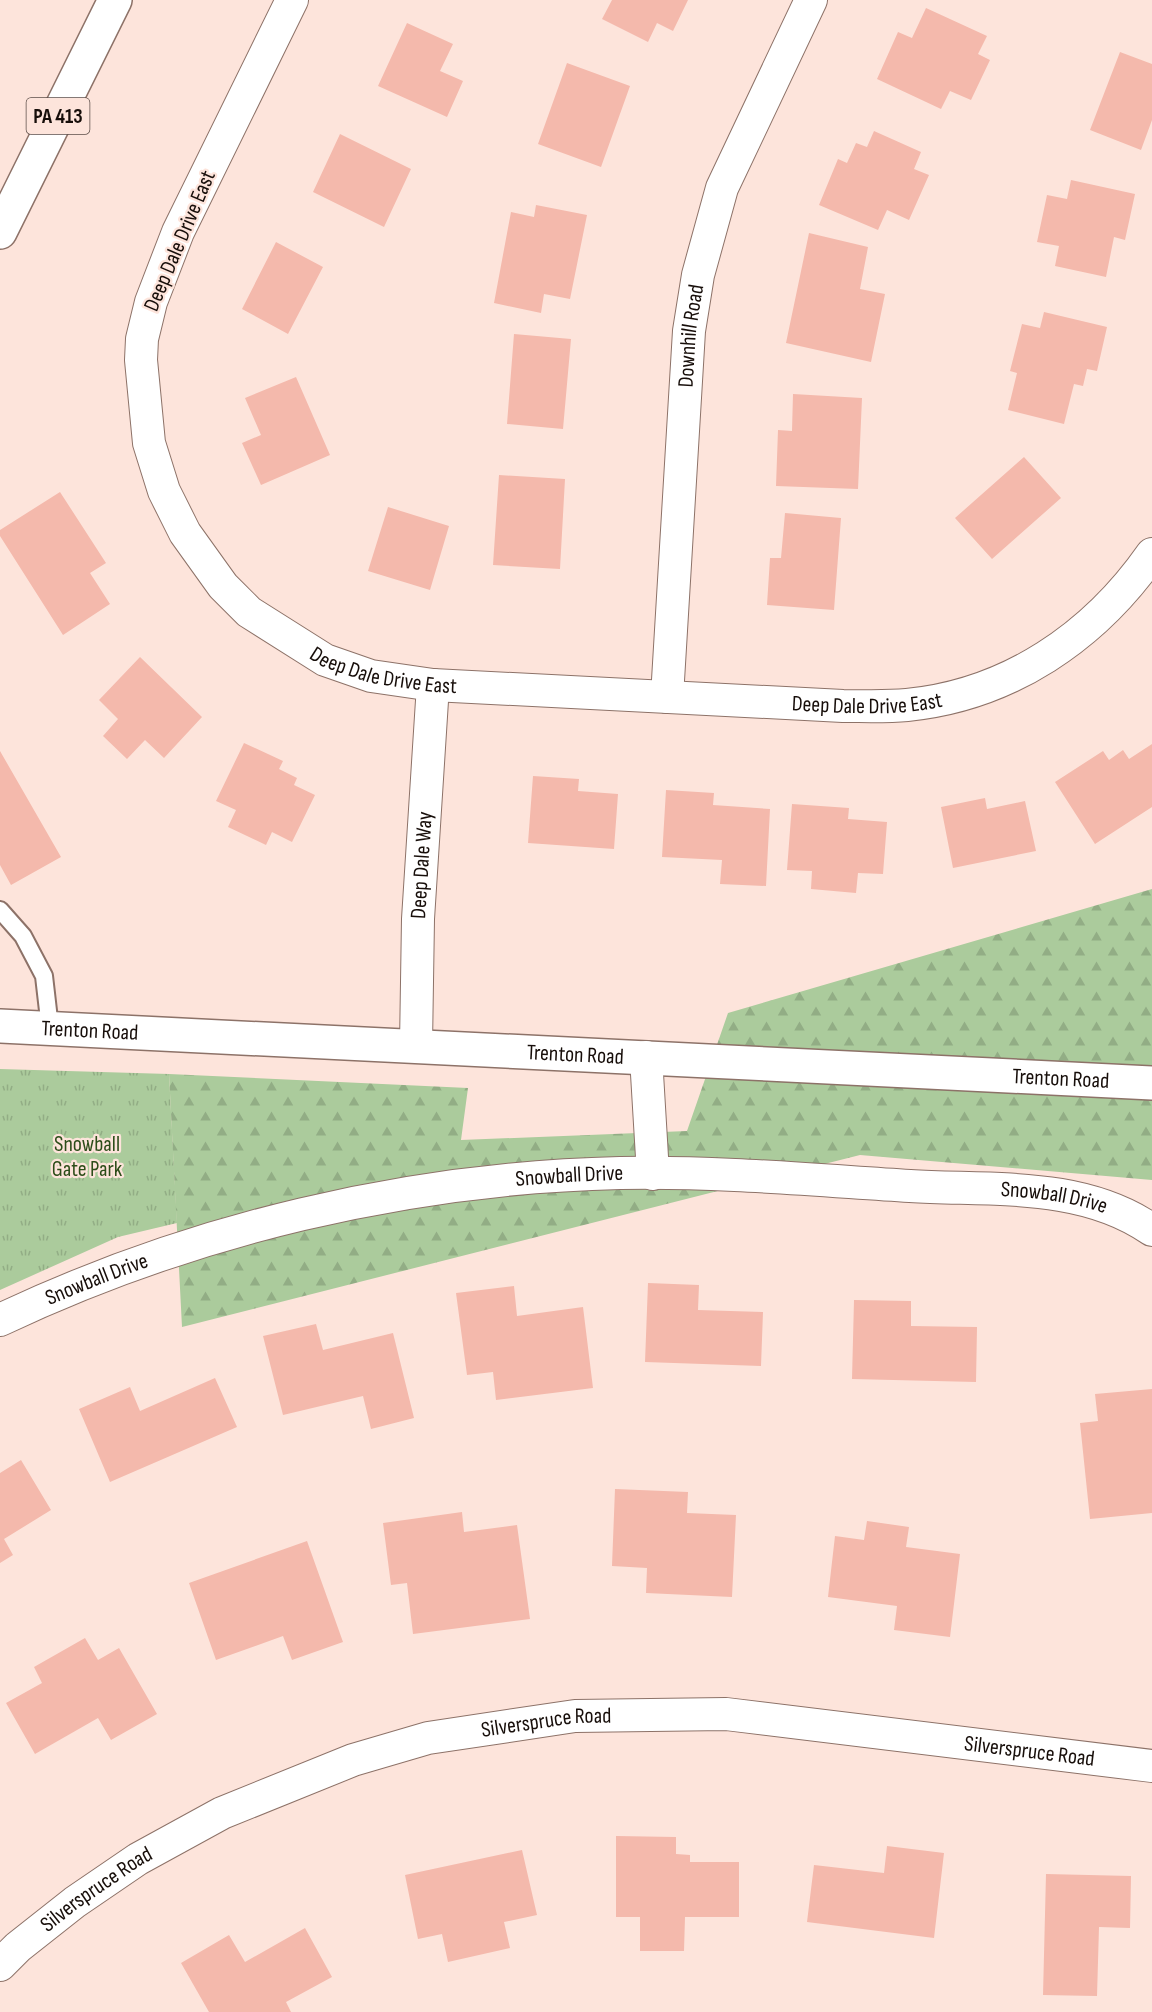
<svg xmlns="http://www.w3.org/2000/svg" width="1152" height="2012" font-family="'Sofia Sans Condensed',sans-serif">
	<defs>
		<pattern id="grass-tufts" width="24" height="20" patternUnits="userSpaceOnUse" patternTransform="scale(1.5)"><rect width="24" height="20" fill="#abcb9c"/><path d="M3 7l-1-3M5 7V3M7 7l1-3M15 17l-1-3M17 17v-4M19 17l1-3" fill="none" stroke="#92ad85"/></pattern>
		<pattern id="forest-firs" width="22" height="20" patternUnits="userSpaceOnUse" patternTransform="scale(1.5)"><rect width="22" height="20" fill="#abcb9c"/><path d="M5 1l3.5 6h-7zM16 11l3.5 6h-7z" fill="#92ad85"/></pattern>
	</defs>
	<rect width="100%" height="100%" fill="#fde4db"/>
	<path fill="url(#grass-tufts)" d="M 0,1069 L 169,1074 L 177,1223 L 118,1237 L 0,1290 Z"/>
	<path fill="url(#forest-firs)" d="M 1152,889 L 1152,1180 L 860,1155 L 182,1327 L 169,1074 L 468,1088 L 461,1140 L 687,1131 L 728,1013 Z"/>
	<path fill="#f4b9ac" d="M 612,0 L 688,0 L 673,31 L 657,23 L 648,42 L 602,19 Z
		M 926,8 L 987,36 L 978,54 L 990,60 L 971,100 L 950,91 L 941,109 L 877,79 L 898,32 L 912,38 Z
		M 407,23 L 453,44 L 440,71 L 463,81 L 447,117 L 378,86 Z
		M 1120,52 L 1152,64 L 1152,120 L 1141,150 L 1090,130 Z
		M 567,63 L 630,86 L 601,167 L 538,144 Z
		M 874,131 L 921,152 L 914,169 L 929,175 L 909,220 L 887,210 L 878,230 L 819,205 L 838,159 L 847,163 L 856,143 L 867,147 Z
		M 340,134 L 411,169 L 384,227 L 313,192 Z
		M 1071,180 L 1135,194 L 1125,240 L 1114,237 L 1106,277 L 1055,266 L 1059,246 L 1037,242 L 1047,195 L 1067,199 Z
		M 536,205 L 587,215 L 570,299 L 544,294 L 541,313 L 494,303 L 511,212 L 534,217 Z
		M 809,233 L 868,247 L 860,289 L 885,294 L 871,362 L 786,343 Z
		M 276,242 L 323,267 L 288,334 L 242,309 Z
		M 1044,312 L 1107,327 L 1097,371 L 1087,369 L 1083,386 L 1074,384 L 1064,424 L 1008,410 L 1017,373 L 1010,371 L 1022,324 L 1040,328 Z
		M 514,334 L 571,339 L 563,429 L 507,424 Z
		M 296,377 L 330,455 L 261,485 L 242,443 L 261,435 L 245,398 Z
		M 793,394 L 862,398 L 858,489 L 776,486 L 778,430 L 792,431 Z
		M 1024,457 L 1061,498 L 992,559 L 955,518 Z
		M 499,475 L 565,479 L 560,569 L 493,565 Z
		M 60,492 L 106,563 L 90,573 L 110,604 L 63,635 L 0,536 L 0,530 Z
		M 388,507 L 449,526 L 430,590 L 368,571 Z
		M 785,513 L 841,518 L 834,610 L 767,605 L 770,558 L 781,558 Z
		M 140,657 L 202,717 L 164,758 L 145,740 L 127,759 L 103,736 L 118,719 L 99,700 Z
		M 244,743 L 283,761 L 279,769 L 297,778 L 294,785 L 315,795 L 292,842 L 272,832 L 266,845 L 228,827 L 236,810 L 216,801 Z
		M 1152,744 L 1152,807 L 1095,844 L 1055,782 L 1103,751 L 1109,760 L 1123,750 L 1129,759 Z
		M 0,751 L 61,857 L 11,885 L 0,865 Z
		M 533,776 L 579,779 L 578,791 L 618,794 L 614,849 L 528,843 Z
		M 666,790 L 714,793 L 713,805 L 770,809 L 766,886 L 720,884 L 722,860 L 662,857 Z
		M 985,798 L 987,809 L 1025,801 L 1036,851 L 953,868 L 941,807 Z
		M 792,804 L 849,808 L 848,819 L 887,822 L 883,874 L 858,873 L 856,893 L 811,889 L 812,871 L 787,870 Z
		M 648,1283 L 699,1285 L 698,1310 L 763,1312 L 761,1366 L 645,1362 Z
		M 514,1286 L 517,1316 L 583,1307 L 593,1388 L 496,1400 L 493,1372 L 467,1375 L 456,1293 Z
		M 854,1300 L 911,1301 L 911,1326 L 977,1327 L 976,1382 L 852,1379 Z
		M 316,1324 L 323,1350 L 393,1333 L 414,1418 L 371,1429 L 363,1396 L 283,1415 L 263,1336 Z
		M 215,1378 L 237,1427 L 110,1482 L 79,1409 L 130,1387 L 140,1411 Z
		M 1152,1389 L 1152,1513 L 1090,1519 L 1080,1423 L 1098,1421 L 1095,1394 Z
		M 21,1460 L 51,1510 L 4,1539 L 13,1555 L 0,1563 L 0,1473 Z
		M 615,1489 L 688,1492 L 687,1513 L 736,1515 L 732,1597 L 646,1593 L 647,1568 L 612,1566 Z
		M 462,1512 L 464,1532 L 517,1525 L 530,1619 L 413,1634 L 407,1583 L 391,1585 L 383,1523 Z
		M 867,1521 L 909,1527 L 906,1547 L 960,1554 L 950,1637 L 894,1630 L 897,1606 L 828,1597 L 835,1536 L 864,1540 Z
		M 307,1541 L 343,1642 L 292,1660 L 283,1636 L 216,1660 L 189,1583 Z
		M 85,1638 L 98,1660 L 119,1648 L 157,1714 L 111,1740 L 98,1718 L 35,1754 L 6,1703 L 42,1683 L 34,1667 Z
		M 616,1836 L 676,1837 L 676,1854 L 690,1855 L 690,1862 L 739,1862 L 739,1917 L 685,1917 L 684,1951 L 640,1951 L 640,1917 L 616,1917 Z
		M 887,1846 L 944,1853 L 934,1938 L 807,1922 L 814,1865 L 884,1873 Z
		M 522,1850 L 537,1915 L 504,1922 L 510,1948 L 448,1962 L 442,1934 L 418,1939 L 405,1875 Z
		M 1046,1874 L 1131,1876 L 1130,1928 L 1099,1927 L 1097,1996 L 1043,1995 Z
		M 305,1928 L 332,1977 L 286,2002 L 291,2012 L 209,2012 L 181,1963 L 229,1935 L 245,1962 Z"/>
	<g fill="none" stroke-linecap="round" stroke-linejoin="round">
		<defs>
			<path id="service" d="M 0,910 L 23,936 L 44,976 L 50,1028"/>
			<g id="minor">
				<path id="s1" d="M 292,0 L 178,232 L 151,302 L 142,339 L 141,360 L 149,443 L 164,491 L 185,533 L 223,586 L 249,612 L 325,660 L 371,676 L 433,685 L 843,706 C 864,706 886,707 907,705 C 1009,695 1094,637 1152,554"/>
				<path id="s2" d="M 667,697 L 689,331 L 698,275 L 722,188 L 811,0"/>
				<path id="s3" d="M 416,1045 L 418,919 L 433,685"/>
				<path d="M 646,1057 L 653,1174"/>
				<path id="s4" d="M 0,1320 C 192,1229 407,1178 620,1173 C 716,1171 814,1180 910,1186 C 990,1191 1082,1181 1152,1230"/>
				<path id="s5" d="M 0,1965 L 18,1947 L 75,1902 L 138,1859 L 222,1813 L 353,1760 L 428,1738 L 575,1716 L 726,1714 L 1152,1766"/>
			</g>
			<g id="secondary">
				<path id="s6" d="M 0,1026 L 1152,1083"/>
			</g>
			<path id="primary" d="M 0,232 L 115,0"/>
		</defs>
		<use href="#service" stroke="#8d7268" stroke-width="20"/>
		<use href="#minor" stroke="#8d7268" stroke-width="34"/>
		<use href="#secondary" stroke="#8d7268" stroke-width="36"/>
		<use href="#primary" stroke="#8d7268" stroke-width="36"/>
		<use href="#service" stroke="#fff" stroke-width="16"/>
		<use href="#minor" stroke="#fff" stroke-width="32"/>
		<use href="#secondary" stroke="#fff" stroke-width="33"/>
		<use href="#primary" stroke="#fff" stroke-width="33"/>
	</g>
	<g text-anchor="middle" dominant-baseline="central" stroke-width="4.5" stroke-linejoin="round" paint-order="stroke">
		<rect fill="#fde4db" stroke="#5c4e49" stroke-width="1.5" x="26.5" y="98" width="63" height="36" rx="4.5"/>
		<g font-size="21" font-weight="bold" fill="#170e0a">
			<text x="58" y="116">PA 413</text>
		</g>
		<g font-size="22" fill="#170e0a" stroke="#fde4db">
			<text transform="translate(180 241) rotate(-67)">Deep Dale Drive East</text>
			<text stroke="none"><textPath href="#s2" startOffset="362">Downhill Road</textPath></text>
			<text stroke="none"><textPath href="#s1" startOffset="825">Deep Dale Drive East</textPath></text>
			<text stroke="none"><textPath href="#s1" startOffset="1311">Deep Dale Drive East</textPath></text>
			<text stroke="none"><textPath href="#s3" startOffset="180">Deep Dale Way</textPath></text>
			<text stroke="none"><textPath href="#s6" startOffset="90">Trenton Road</textPath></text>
			<text stroke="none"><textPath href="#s6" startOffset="576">Trenton Road</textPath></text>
			<text stroke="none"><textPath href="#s6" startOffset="1062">Trenton Road</textPath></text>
			<text stroke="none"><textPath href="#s4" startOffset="591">Snowball Drive</textPath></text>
			<text stroke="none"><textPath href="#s4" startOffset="1077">Snowball Drive</textPath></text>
			<text stroke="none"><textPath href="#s4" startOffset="105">Snowball Drive</textPath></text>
			<text stroke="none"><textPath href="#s5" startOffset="609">Silverspruce Road</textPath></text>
			<text stroke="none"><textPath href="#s5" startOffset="1095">Silverspruce Road</textPath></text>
			<text stroke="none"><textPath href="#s5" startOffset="123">Silverspruce Road</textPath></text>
		</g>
		<g font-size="22" fill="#2c4d19" stroke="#fde4db">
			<text x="87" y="1144">Snowball<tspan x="87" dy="25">Gate Park</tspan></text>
		</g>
	</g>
</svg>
